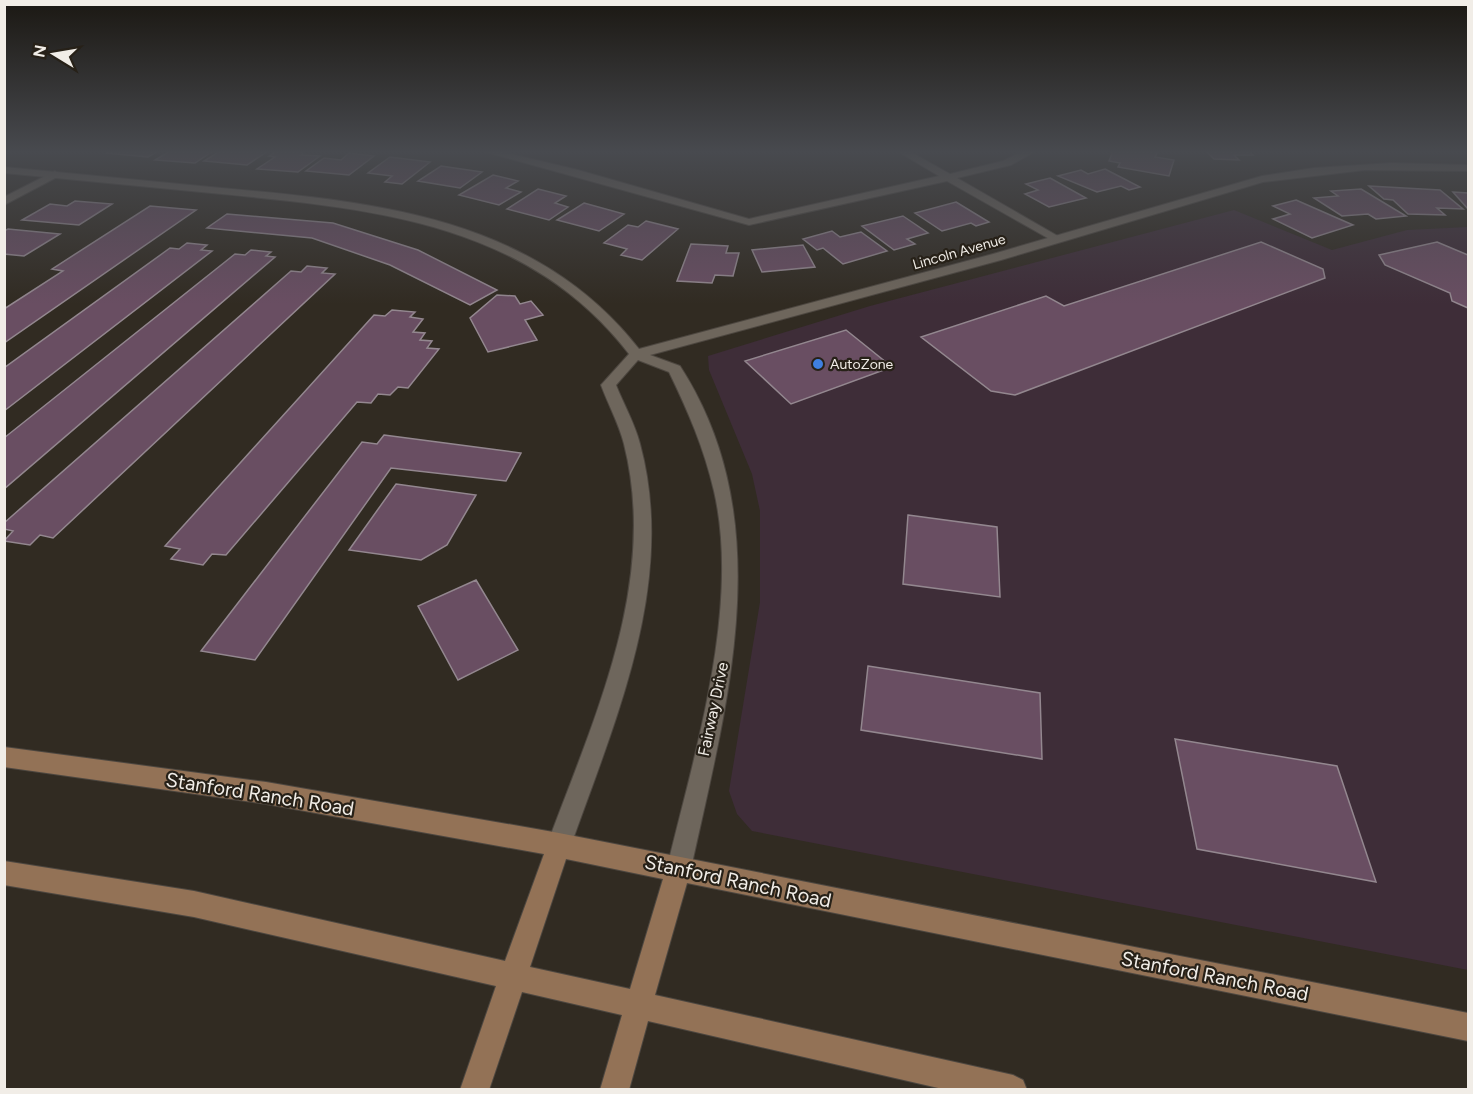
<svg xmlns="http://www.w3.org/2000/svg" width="1473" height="1094" font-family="Figtree,sans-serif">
	<rect width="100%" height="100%" fill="#312b22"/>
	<path fill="#3e2d38" d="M 1234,210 L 1332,250 L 1407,230 L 1468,227 L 1468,970 L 752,831 L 737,814 L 729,791 L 760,602 L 760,511 L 752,474 L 709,370 L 708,356 L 870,306 Z"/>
	<path fill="#694e62" stroke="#93878f" stroke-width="1.5" d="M 110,151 L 158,151 L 148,157 L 106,153 Z
		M 170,151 L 213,151 L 195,163 L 155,160 Z
		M 220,151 L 268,151 L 247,165 L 204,161 Z
		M 277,151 L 306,151 L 301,155 L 320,156 L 298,172 L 257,169 L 275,157 L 269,156 Z
		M 1113,151 L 1158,151 L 1155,157 L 1174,160 L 1169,176 L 1118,167 L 1120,163 L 1109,161 Z
		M 1206,151 L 1249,151 L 1253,155 L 1234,155 L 1239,160 L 1214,159 Z
		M 349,153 L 374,156 L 349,175 L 306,171 L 324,158 L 341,160 Z
		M 390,157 L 430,162 L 402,184 L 385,182 L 392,176 L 368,173 Z
		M 441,166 L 482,172 L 460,188 L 418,181 Z
		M 1105,169 L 1140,187 L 1129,190 L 1121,186 L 1097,192 L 1058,176 L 1081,170 L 1088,174 Z
		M 493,175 L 518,181 L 506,188 L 521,192 L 499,205 L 459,195 Z
		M 1050,178 L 1086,198 L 1049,207 L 1025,194 L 1038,190 L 1026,184 Z
		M 1369,186 L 1440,190 L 1463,209 L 1437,208 L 1445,215 L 1408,214 L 1393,200 L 1384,199 Z
		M 538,189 L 566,196 L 555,203 L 568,207 L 549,220 L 507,209 Z
		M 1361,189 L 1406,216 L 1376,219 L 1368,214 L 1342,216 L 1314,198 L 1338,196 L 1331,191 Z
		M 1453,192 L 1468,193 L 1468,209 Z
		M 1296,200 L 1353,225 L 1312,238 L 1273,219 L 1290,214 L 1273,206 Z
		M 75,201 L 112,204 L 79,225 L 22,220 L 50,204 L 67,206 Z
		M 956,202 L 989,222 L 976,226 L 971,223 L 942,231 L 915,213 Z
		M 584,203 L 624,214 L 599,231 L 557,220 Z
		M 150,206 L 196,210 L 4,343 L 4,309 L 63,271 L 52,269 Z
		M 227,214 L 333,223 L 418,250 L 497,290 L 470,305 L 390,265 L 312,238 L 207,228 Z
		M 903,216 L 928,233 L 907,239 L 915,244 L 894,250 L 862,226 Z
		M 646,221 L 678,229 L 642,260 L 621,255 L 627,249 L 604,243 L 628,225 L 638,227 Z
		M 8,229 L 60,234 L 24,256 L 4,254 L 4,231 Z
		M 832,231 L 840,237 L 861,232 L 887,251 L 843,264 L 823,248 L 817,250 L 803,239 Z
		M 1261,242 L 1323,269 L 1325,278 L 1015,395 L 991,391 L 921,337 L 1046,296 L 1064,306 Z
		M 1437,242 L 1468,255 L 1468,308 L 1452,301 L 1450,293 L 1385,265 L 1379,255 Z
		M 187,243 L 207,245 L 201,250 L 212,251 L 4,411 L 4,368 L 170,248 L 179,249 Z
		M 691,244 L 728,246 L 726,253 L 739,253 L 733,276 L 715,275 L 712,283 L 677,281 Z
		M 803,245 L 815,267 L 762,272 L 752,250 Z
		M 251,250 L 271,252 L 266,256 L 275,257 L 4,489 L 4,438 L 235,254 L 245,255 Z
		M 307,266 L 327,268 L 322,273 L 335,274 L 53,538 L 40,535 L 30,545 L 4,541 L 13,531 L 4,529 L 4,523 L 291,271 L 301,272 Z
		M 497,295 L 515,296 L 520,304 L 531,301 L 543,315 L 525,320 L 537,340 L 488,352 L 470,318 Z
		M 392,310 L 415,312 L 410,317 L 423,319 L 413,332 L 425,333 L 420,340 L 432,341 L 427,348 L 439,349 L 408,388 L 398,387 L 390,395 L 378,394 L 371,403 L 357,402 L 226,555 L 212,554 L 203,565 L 171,559 L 180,549 L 165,546 L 374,315 L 385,316 Z
		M 846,330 L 892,367 L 791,404 L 745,361 Z
		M 384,435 L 521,453 L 506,481 L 391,468 L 255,660 L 201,651 L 362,442 L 377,444 Z
		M 396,484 L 476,495 L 447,545 L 421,560 L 349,550 Z
		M 908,515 L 997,527 L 1000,597 L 903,584 Z
		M 476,580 L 518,650 L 458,680 L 418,606 Z
		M 868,666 L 1040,693 L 1042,759 L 861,730 Z
		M 1175,739 L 1337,766 L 1376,882 L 1197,849 Z"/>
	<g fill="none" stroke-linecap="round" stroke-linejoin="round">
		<defs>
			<path id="minor" d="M 482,151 L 499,151 L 578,170 L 749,219 L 939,176 L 897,151 L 909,151 L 950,174 L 1003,161 L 1023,151 L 1036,151 L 1011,165 L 957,178 L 1063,239 L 1053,241 L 947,181 L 749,225 Z
				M 55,171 L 60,174 L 59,176 L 4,205 L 4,197 Z"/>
			<path id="tertiary" d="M 1391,163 L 1468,165 L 1468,171 L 1365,170 L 1263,182 L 1001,260 L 650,355 L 680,366 C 780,521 727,703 691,868 L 688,877 L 679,880 L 670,877 L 667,868 C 694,755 741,607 714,491 C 704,448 688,411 669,372 L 638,360 L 616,385 C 624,405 635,424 640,444 C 677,581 616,718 571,845 L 568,853 L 559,857 L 550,853 L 547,845 C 594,718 659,582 624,444 C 619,424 608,404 601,385 L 629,354 C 528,223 375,209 222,194 C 150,187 77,180 4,173 L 4,167 C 77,174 149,181 221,188 C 377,202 535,217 639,349 L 993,254 L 1262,176 L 1314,168 Z"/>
			<path id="secondary" d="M 4,747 L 266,782 L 559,833 L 1468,1013 L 1468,1041 L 687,883 L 655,995 L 1013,1075 L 1023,1080 L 1027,1090 L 947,1090 L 648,1021 L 629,1090 L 600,1090 L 622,1015 L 522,992 L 489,1090 L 460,1090 L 496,986 L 194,917 L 4,885 L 4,861 L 194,891 L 505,961 L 544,854 L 266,804 L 4,767 ZM 566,859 L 663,879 L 630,989 L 530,967 Z"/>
		</defs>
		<use href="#minor" stroke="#4d4740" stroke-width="2"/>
		<use href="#tertiary" stroke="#4d4740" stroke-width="2"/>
		<use href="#secondary" stroke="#4d4740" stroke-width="2"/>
		<use href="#minor" fill="#6e665c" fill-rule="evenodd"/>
		<use href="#tertiary" fill="#6e665c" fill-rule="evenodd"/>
		<use href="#secondary" fill="#937256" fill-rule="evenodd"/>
	</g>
	<linearGradient id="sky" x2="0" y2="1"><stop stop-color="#1b1813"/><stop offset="0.5" stop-color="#484a4f"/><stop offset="1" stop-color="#484a4f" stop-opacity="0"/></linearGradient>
	<rect width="1473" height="304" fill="url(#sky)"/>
	<circle fill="#3f7fe0" stroke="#272118" stroke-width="2" cx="818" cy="364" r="6"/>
	<g text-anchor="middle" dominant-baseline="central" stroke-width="4.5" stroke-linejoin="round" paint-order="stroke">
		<g font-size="14" fill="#f1ede7" stroke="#272118">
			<text transform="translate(959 252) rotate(-16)">Lincoln Avenue</text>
		</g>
		<g font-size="14" fill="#f1ede7" stroke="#272118" text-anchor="start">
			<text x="830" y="364">AutoZone</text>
		</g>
		<g font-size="16" fill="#f1ede7" stroke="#272118">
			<text transform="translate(713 709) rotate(-78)">Fairway Drive</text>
		</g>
		<g font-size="20" fill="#f1ede7" stroke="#272118">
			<text transform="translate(260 794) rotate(9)">Stanford Ranch Road</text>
			<text transform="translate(738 881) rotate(12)">Stanford Ranch Road</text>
			<text transform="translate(1215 976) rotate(11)">Stanford Ranch Road</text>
		</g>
	</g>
	<rect width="1473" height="1094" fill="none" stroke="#f1ede7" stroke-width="12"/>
	<g transform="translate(54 54) rotate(281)" stroke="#272118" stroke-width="4.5" paint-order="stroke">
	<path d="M0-4.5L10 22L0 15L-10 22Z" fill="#f1ede7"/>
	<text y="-9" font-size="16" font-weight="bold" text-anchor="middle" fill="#f1ede7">N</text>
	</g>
</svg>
